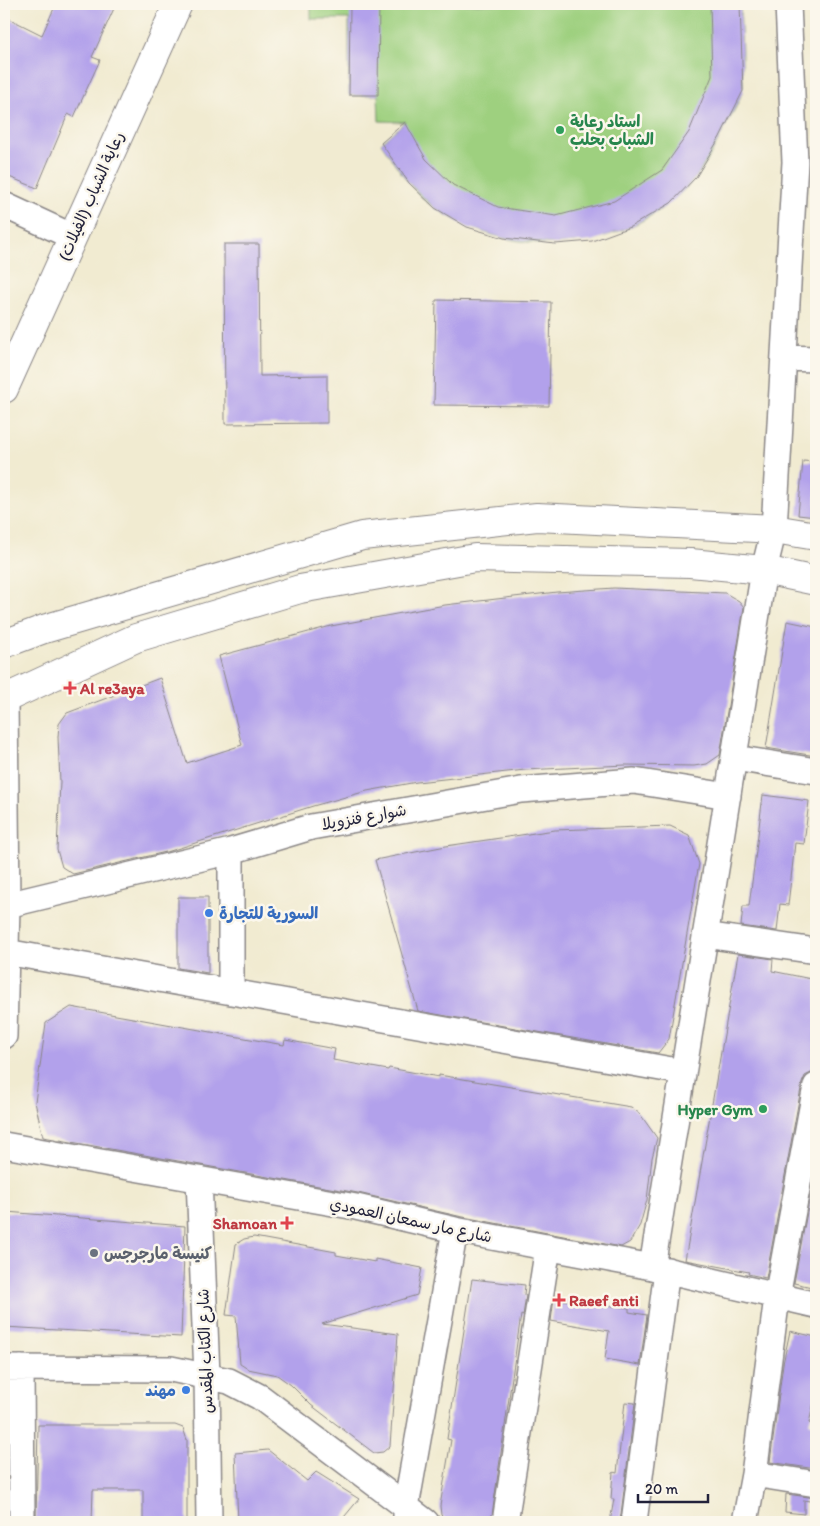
<svg xmlns="http://www.w3.org/2000/svg" width="820" height="1526" font-family="Itim,'Playpen Sans Arabic',sans-serif">
	<rect width="100%" height="100%" fill="#fbf7ec"/>
	<filter id="ink" filterUnits="userSpaceOnUse"><feTurbulence type="fractalNoise" baseFrequency=".02" numOctaves="2"/><feDisplacementMap in="SourceGraphic" scale="10" xChannelSelector="R" yChannelSelector="G"/><feConvolveMatrix kernelMatrix="1 2 1 2 8 2 1 2 1" color-interpolation-filters="sRGB"/></filter>
	<filter id="wash" filterUnits="userSpaceOnUse"><feTurbulence type="fractalNoise" baseFrequency=".0096" numOctaves="4" result="noise"/><feDisplacementMap in="SourceGraphic" scale="20" xChannelSelector="R" yChannelSelector="G"/><feGaussianBlur stdDeviation="1.12" result="paint"/><feColorMatrix in="noise" values="0 0 0 0 0 0 0 0 0 0 0 0 0 0 0 0 0 1.4 0 .05"/><feComposite in="paint" operator="in"/></filter>
	<g filter="url(#wash)">
		<rect width="100%" height="100%" fill="#f1ebd1"/>
		<path fill="#9ed07f" stroke="#60795d" d="M 311,4 L 740,4 C 741,25 742,47 742,68 C 742,75 744,84 742,91 C 739,104 730,117 724,129 C 716,145 707,164 695,178 C 630,254 519,263 437,209 C 413,194 397,166 381,143 L 405,122 L 379,121 L 378,95 L 349,95 L 349,19 L 311,19 Z"/>
		<g id="blocks">
			<path fill="#b2a1eb" d="M 56,4 L 116,4 L 92,57 L 100,60 L 74,117 L 68,114 L 37,188 L 4,175 L 4,16 L 42,35 Z
				M 350,4 L 379,4 L 378,95 L 349,95 Z
				M 710,4 L 740,4 L 743,91 L 720,137 L 696,177 L 671,203 L 630,227 L 592,241 L 555,244 L 504,238 L 467,227 L 435,208 L 409,183 L 381,143 L 405,122 L 426,159 L 453,185 L 498,207 L 556,216 L 614,201 L 662,170 L 689,132 L 712,76 Z
				M 224,244 L 259,244 L 260,376 L 327,375 L 327,423 L 225,424 Z
				M 436,300 L 551,302 L 549,406 L 434,405 Z
				M 803,461 L 816,462 L 816,517 L 798,515 Z
				M 614,588 L 725,593 L 739,601 L 744,607 L 720,755 L 707,764 L 694,766 L 625,765 L 525,770 L 417,782 L 367,791 L 313,806 L 170,851 L 73,874 L 62,867 L 57,850 L 60,782 L 58,737 L 59,724 L 67,713 L 160,678 L 187,763 L 242,745 L 219,656 L 331,626 L 445,605 L 557,592 Z
				M 787,621 L 816,627 L 816,756 L 766,748 Z
				M 763,795 L 809,801 L 804,844 L 795,843 L 788,905 L 780,904 L 777,931 L 741,926 L 743,906 L 749,906 Z
				M 670,826 L 689,835 L 699,864 L 669,1039 L 658,1053 L 418,1011 L 375,860 L 446,846 L 555,830 Z
				M 178,897 L 208,897 L 208,973 L 178,968 Z
				M 738,954 L 773,959 L 772,971 L 816,980 L 816,1053 L 813,1072 L 805,1076 L 802,1083 L 766,1278 L 748,1274 L 749,1272 L 685,1260 Z
				M 71,1007 L 284,1045 L 285,1040 L 335,1049 L 333,1060 L 388,1070 L 389,1068 L 439,1077 L 439,1075 L 631,1107 L 640,1114 L 657,1138 L 652,1158 L 647,1200 L 640,1225 L 630,1242 L 621,1247 L 458,1216 L 358,1193 L 43,1137 L 35,1102 L 46,1023 Z
				M 810,1196 L 816,1198 L 816,1288 L 794,1283 Z
				M 6,1212 L 185,1226 L 181,1337 L 4,1327 Z
				M 254,1237 L 336,1252 L 336,1255 L 375,1262 L 375,1259 L 422,1268 L 417,1295 L 322,1324 L 398,1334 L 390,1446 L 383,1452 L 374,1453 L 311,1405 L 291,1385 L 277,1375 L 248,1369 L 240,1364 L 236,1316 L 226,1315 L 236,1244 L 244,1239 Z
				M 472,1279 L 525,1285 L 524,1295 L 526,1295 L 523,1316 L 521,1315 L 491,1522 L 448,1522 L 441,1515 L 440,1506 L 451,1440 L 447,1439 Z
				M 554,1299 L 629,1308 L 629,1312 L 647,1315 L 640,1365 L 605,1359 L 609,1331 L 551,1321 Z
				M 790,1331 L 816,1337 L 816,1393 L 809,1423 L 816,1426 L 816,1469 L 770,1462 L 783,1364 Z
				M 625,1402 L 635,1403 L 620,1522 L 610,1522 L 614,1499 L 611,1499 L 613,1472 L 617,1473 Z
				M 38,1425 L 175,1425 L 183,1428 L 187,1440 L 187,1522 L 143,1522 L 143,1490 L 93,1490 L 92,1522 L 36,1522 Z
				M 268,1450 L 307,1481 L 316,1472 L 359,1499 L 340,1522 L 238,1522 L 235,1453 Z
				M 786,1494 L 816,1498 L 816,1502 L 804,1500 L 804,1514 L 785,1512 Z"/>
		</g>
	</g>
	<g filter="url(#ink)">
		<use href="#blocks" fill-opacity="0" stroke="#8a8686" stroke-width="1"/>
		<g fill="none" stroke-linecap="round" stroke-linejoin="round">
			<defs>
				<path id="street" d="M 4,205 L 73,237
					M 784,358 L 816,359
					M 734,758 L 816,771
					M 7,905 L 231,851 L 311,827 L 521,790 L 634,781 L 728,796
					M 705,935 L 816,951
					M 6,952 L 683,1072
					M 231,992 L 231,851
					M 4,1036 L 7,905 L 5,699
					M 4,1145 L 356,1207 L 455,1230 L 652,1267 L 816,1305
					M 199,1179 L 207,1375 L 209,1522
					M 652,1267 L 764,570 L 774,529 L 795,162 L 788,4
					M 4,1368 L 171,1369 L 229,1381 L 260,1397 L 426,1522
					M 21,1368 L 22,1522
					M 754,1474 L 816,1484
					M 406,1520 L 406,1507 L 455,1230
					M 505,1522 L 548,1247
					M 634,1522 L 667,1270
					M 745,1522 L 754,1474 L 777,1297 L 816,1086"/>
				<path id="secondary" d="M 4,389 L 178,4
					M 4,644 L 44,629 L 362,536 L 537,517 L 774,529 L 816,536
					M 4,699 L 136,638 L 300,589 L 475,558 L 690,563 L 764,570 L 816,581"/>
			</defs>
			<use href="#street" stroke="#8a8686" stroke-width="28"/>
			<use href="#secondary" stroke="#8a8686" stroke-width="30"/>
			<use href="#street" stroke="#fff" stroke-width="25"/>
			<use href="#secondary" stroke="#fff" stroke-width="28"/>
		</g>
	</g>
	<g fill="#2e9e5b" stroke="#fbf7ec" stroke-width="2">
		<circle cx="560" cy="130" r="5"/>
		<circle cx="763" cy="1109" r="5"/>
	</g>
	<g fill="#e0444e" stroke="#fbf7ec" stroke-width="2">
		<path d="M67.5 680.5h5v5h5v5h-5v5h-5v-5h-5v-5h5z"/>
		<path d="M284.5 1215.5h5v5h5v5h-5v5h-5v-5h-5v-5h5z"/>
		<path d="M556.5 1292.5h5v5h5v5h-5v5h-5v-5h-5v-5h5z"/>
	</g>
	<g fill="#3f7fe0" stroke="#fbf7ec" stroke-width="2">
		<circle cx="209" cy="913" r="5"/>
		<circle cx="186" cy="1390" r="5"/>
	</g>
	<circle fill="#6b7280" stroke="#fbf7ec" stroke-width="2" cx="94" cy="1253" r="5"/>
	<g text-anchor="middle" dominant-baseline="central" stroke-width="5" stroke-linejoin="round" paint-order="stroke">
		<g font-size="16" font-weight="bold" fill="#27864d" stroke="#fbf7ec" text-anchor="start">
			<text x="570" y="121">استاد رعاية<tspan x="570" dy="18">الشباب بحلب</tspan></text>
			<text x="753" y="1109" text-anchor="end">Hyper Gym</text>
		</g>
		<g font-size="16" fill="#22223b" stroke="#fbf7ec">
			<text transform="translate(91 196) rotate(-66)">رعاية الشباب (الفيلات)</text>
			<text transform="translate(364 817) rotate(-10)">شوارع فنزويلا</text>
			<text transform="translate(411 1220) rotate(12)">شارع مار سمعان العمودي</text>
			<text transform="translate(205 1351) rotate(-92)">شارع الكتاب المقدس</text>
		</g>
		<g font-size="16" font-weight="bold" fill="#be3a42" stroke="#fbf7ec" text-anchor="start">
			<text x="80" y="688">Al re3aya</text>
			<text x="277" y="1223" text-anchor="end">Shamoan</text>
			<text x="569" y="1300">Raeef anti</text>
		</g>
		<g font-size="16" font-weight="bold" fill="#366cbe" stroke="#fbf7ec" text-anchor="start">
			<text x="219" y="913">السورية للتجارة</text>
			<text x="176" y="1390" text-anchor="end">مهند</text>
		</g>
		<g font-size="16" font-weight="bold" fill="#5b616d" stroke="#fbf7ec" text-anchor="start">
			<text x="104" y="1253">كنيسة مارجرجس</text>
		</g>
	</g>
	<rect width="820" height="1526" fill="none" stroke="#fbf7ec" stroke-width="20"/>
	<path d="M638 1494v8h70v-8" fill="none" stroke="#22223b" stroke-width="2.5"/>
	<text x="645" y="1494" font-size="15" fill="#22223b" stroke="#fbf7ec" stroke-width="4" paint-order="stroke">20 m</text>
</svg>
